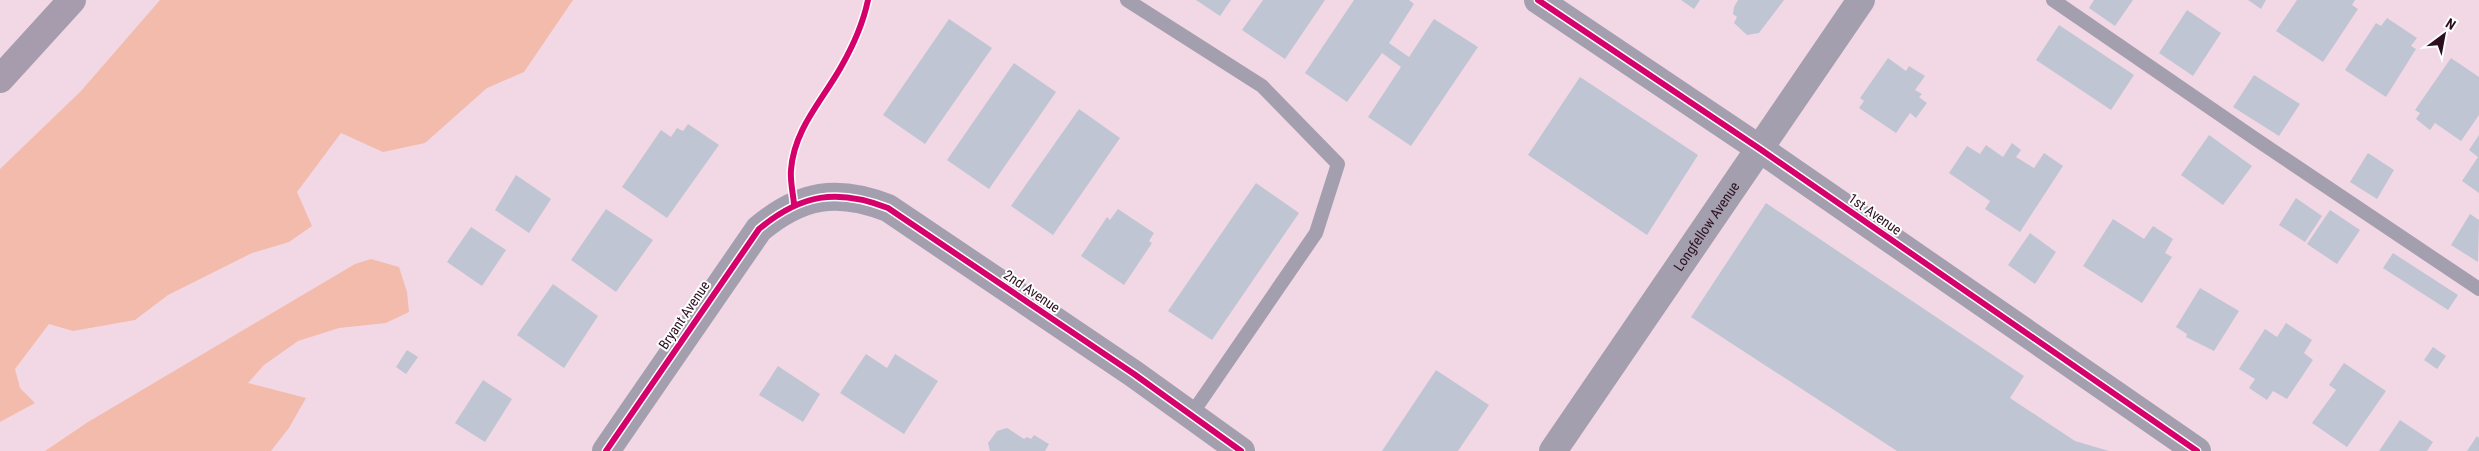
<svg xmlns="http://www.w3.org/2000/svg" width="2479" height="451" font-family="'Roboto Condensed',sans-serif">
	<rect width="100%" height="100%" fill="#f2d8e5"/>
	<path fill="#f3bbab" d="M 160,0 L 573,0 L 524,72 L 487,88 L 425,143 L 383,152 L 341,133 L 297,192 L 312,226 L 289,242 L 252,253 L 168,295 L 135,320 L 73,331 L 49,324 L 15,369 L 20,388 L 35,403 L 0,422 L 0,169 L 81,91 Z
		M 371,259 L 399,267 L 407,292 L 409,312 L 386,323 L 339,328 L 298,341 L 264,365 L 248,383 L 306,398 L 289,428 L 271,451 L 45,451 L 88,422 L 355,264 Z"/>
	<path fill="#bfc5d2" d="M 1196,0 L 1231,0 L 1220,16 Z
		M 1263,0 L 1325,0 L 1285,59 L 1242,30 Z
		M 1354,0 L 1409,0 L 1414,4 L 1389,43 L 1409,57 L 1434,19 L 1478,47 L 1411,146 L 1368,117 L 1401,67 L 1382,53 L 1347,102 L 1305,73 Z
		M 1681,0 L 1700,0 L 1694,9 Z
		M 1738,0 L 1784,0 L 1759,33 L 1747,35 L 1734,23 L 1737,17 L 1733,14 L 1734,7 Z
		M 2094,0 L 2133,0 L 2115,26 L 2089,8 Z
		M 2248,0 L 2266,0 L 2261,9 Z
		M 2297,0 L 2355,0 L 2352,5 L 2358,9 L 2323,62 L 2276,31 Z
		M 2187,10 L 2221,33 L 2193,76 L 2159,53 Z
		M 2387,18 L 2417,38 L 2411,46 L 2416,49 L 2386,97 L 2345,70 L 2376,23 L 2381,26 Z
		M 949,19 L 992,48 L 925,144 L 883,115 Z
		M 2059,25 L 2134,75 L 2111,110 L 2036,60 Z
		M 1888,58 L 1906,71 L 1909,66 L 1925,76 L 1915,90 L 1922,94 L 1919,97 L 1927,103 L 1916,118 L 1910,113 L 1896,133 L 1859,108 L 1864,101 L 1860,98 Z
		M 2451,58 L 2479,77 L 2479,115 L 2461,141 L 2435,123 L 2430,130 L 2416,119 L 2420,113 L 2415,110 Z
		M 1014,63 L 1056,92 L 989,189 L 947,160 Z
		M 2254,75 L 2300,104 L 2279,136 L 2233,107 Z
		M 1580,77 L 1698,155 L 1647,235 L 1528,155 Z
		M 1079,109 L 1120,138 L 1053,235 L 1011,206 Z
		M 688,124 L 719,145 L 667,218 L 622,187 L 661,130 L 671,137 L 677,128 L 683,131 Z
		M 2209,135 L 2252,166 L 2223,205 L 2181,175 Z
		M 2479,135 L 2479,193 L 2462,181 L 2478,157 L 2469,150 Z
		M 2012,143 L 2021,150 L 2016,157 L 2034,168 L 2044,153 L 2063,166 L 2020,232 L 1985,209 L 1990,201 L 1949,173 L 1967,146 L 1980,154 L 1986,145 L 2003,157 Z
		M 2368,153 L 2394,170 L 2377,199 L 2350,182 Z
		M 516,175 L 551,199 L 529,233 L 495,210 Z
		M 1256,183 L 1299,213 L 1212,340 L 1168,311 Z
		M 2296,198 L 2322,216 L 2305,242 L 2279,225 Z
		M 1766,203 L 2024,376 L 2010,398 L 2075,441 L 2109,451 L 1897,451 L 1691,317 Z
		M 606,209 L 653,240 L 616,292 L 571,260 Z
		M 1118,209 L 1154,233 L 1149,241 L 1152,243 L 1124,285 L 1081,256 L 1107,217 L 1110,220 Z
		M 2330,210 L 2360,230 L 2337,264 L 2307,244 Z
		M 2470,214 L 2479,220 L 2478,262 L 2451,245 Z
		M 2113,219 L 2144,239 L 2153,226 L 2173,239 L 2165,253 L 2172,257 L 2142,303 L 2083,266 Z
		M 471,227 L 506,250 L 482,286 L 447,262 Z
		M 2030,233 L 2056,252 L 2035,284 L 2008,265 Z
		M 2393,253 L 2458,295 L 2448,310 L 2383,268 Z
		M 553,284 L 598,316 L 564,368 L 517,335 Z
		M 2200,288 L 2239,311 L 2214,351 L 2186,337 L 2187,334 L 2176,327 Z
		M 2286,323 L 2312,340 L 2304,353 L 2313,360 L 2287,399 L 2273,391 L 2267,400 L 2249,388 L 2255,379 L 2239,369 L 2265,329 L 2277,337 Z
		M 2433,347 L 2446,356 L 2437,369 L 2424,360 Z
		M 407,350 L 418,357 L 406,374 L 396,367 Z
		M 866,354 L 887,368 L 895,354 L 938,381 L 904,434 L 840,393 Z
		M 2344,363 L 2386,391 L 2347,447 L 2312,423 L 2336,390 L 2329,385 Z
		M 778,366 L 820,394 L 803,422 L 759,395 Z
		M 1436,370 L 1489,405 L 1458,451 L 1382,451 Z
		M 483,380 L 512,399 L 485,442 L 455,423 Z
		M 2400,420 L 2433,442 L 2427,451 L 2379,451 Z
		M 1007,428 L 1024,439 L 1027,437 L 1031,439 L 1034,435 L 1049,444 L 1045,451 L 990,451 L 988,443 L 997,431 Z
		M 2477,436 L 2479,438 L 2479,451 L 2467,451 Z"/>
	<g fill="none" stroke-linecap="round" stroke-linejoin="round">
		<path stroke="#a49fae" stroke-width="14" d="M 1127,0 L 1262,86 L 1338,164 L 1316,233 L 1191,415
			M 2053,0 L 2254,138 L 2479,289"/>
		<g stroke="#a49fae" stroke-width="28">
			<path d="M 1538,0 L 1760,149 L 2197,451"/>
			<path d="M 606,451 L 759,229 C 801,194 837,188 888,208 L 1134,374 L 1241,451"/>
			<path id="s1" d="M 1553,451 L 1861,0"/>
		</g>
		<path stroke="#a69cae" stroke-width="28" d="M 0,79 L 72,0"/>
		<defs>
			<path id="cycleway" d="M 1538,0 L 1760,149 L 2197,451
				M 794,204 C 793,193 790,181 791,170 C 794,129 822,101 841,67 C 853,46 863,24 868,0
				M 606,451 L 759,229 C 801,194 837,188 888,208 L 1134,374 L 1241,451"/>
		</defs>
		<use href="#cycleway" stroke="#fefefe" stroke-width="9"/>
		<use href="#cycleway" stroke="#d6006c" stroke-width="6"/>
	</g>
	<g text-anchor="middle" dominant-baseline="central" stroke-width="4" stroke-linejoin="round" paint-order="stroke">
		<g font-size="14" fill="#2b0f1f" stroke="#fefefe">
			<text transform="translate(1875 214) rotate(35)">1st Avenue</text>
			<text stroke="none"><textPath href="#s1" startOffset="272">Longfellow Avenue</textPath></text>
			<text transform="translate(1032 291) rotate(34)">2nd Avenue</text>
			<text transform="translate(684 315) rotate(-56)">Bryant Avenue</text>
		</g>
	</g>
	<g transform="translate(2444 35) rotate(32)" stroke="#fefefe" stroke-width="4" paint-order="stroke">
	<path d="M0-4L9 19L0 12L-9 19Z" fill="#2b0f1f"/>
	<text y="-8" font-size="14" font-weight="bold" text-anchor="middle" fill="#2b0f1f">N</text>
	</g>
</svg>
